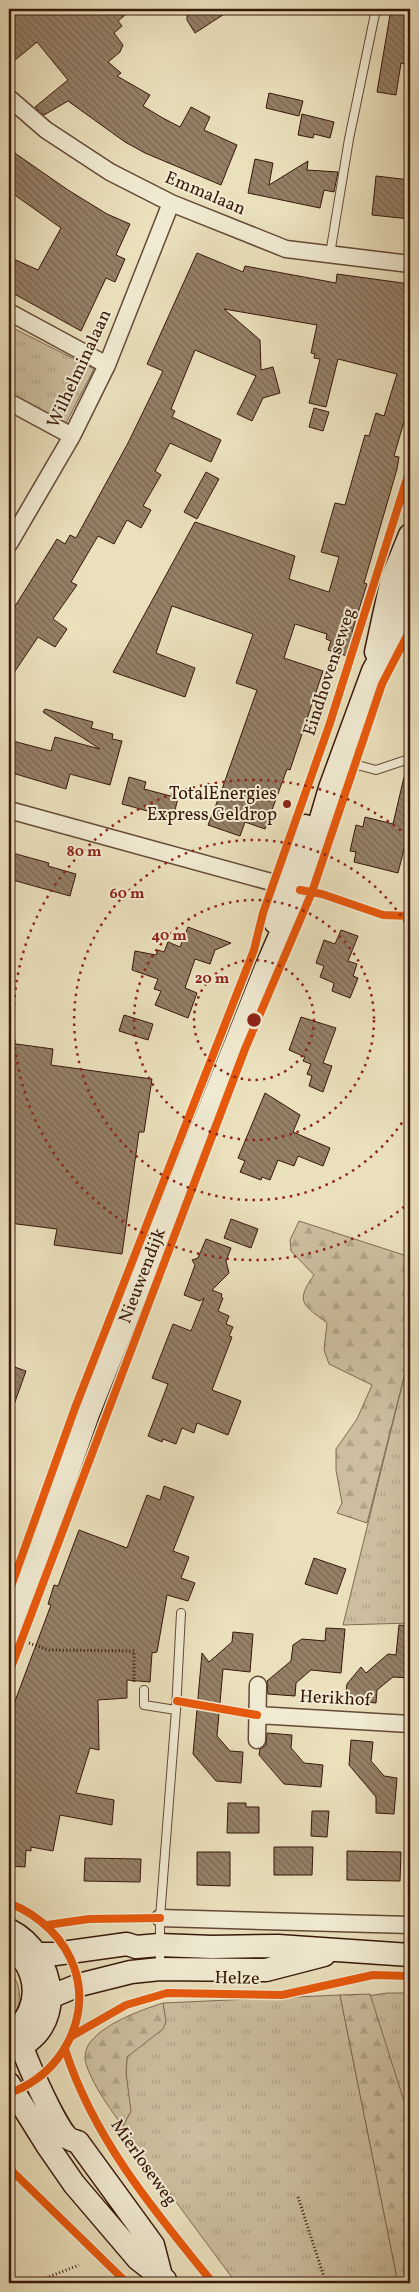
<svg xmlns="http://www.w3.org/2000/svg" width="419" height="2292" font-family="Vollkorn,serif">
	<defs>
		<pattern id="grass-tufts" width="24" height="20" patternUnits="userSpaceOnUse" patternTransform="scale(1.25)"><rect width="24" height="20" fill="#ccbe9e"/><path d="M3 7l-1-3M5 7V3M7 7l1-3M15 17l-1-3M17 17v-4M19 17l1-3" fill="none" stroke="#b0a387"/></pattern>
		<pattern id="forest-firs" width="22" height="20" patternUnits="userSpaceOnUse" patternTransform="scale(1.25)"><rect width="22" height="20" fill="#ccbe9e"/><path d="M5 1l3.5 6h-7zM16 11l3.5 6h-7z" fill="#b0a387"/></pattern>
		<pattern id="building-back-hatch" width="6" height="6" patternUnits="userSpaceOnUse" patternTransform="scale(1.25)"><rect width="6" height="6" fill="#958067"/><path d="M-1 5l2 2M0 0l6 6M5-1l2 2" fill="none" stroke="#7b6853"/></pattern>
	</defs>
	<rect width="100%" height="100%" fill="#eae0bc"/>
	<filter id="stains"><feTurbulence type="fractalNoise" baseFrequency=".004" numOctaves="4"/><feColorMatrix values="0 0 0 0 .2 0 0 0 0 .09 0 0 0 0 .02 0 0 0 .5 -.17"/></filter>
	<radialGradient id="worn" r=".72"><stop offset=".6" stop-color="#630" stop-opacity="0"/><stop offset="1" stop-color="#630" stop-opacity=".3"/></radialGradient>
	<path fill="url(#grass-tufts)" stroke="#826a54" d="M 9,326 L 94,369 L 66,423 L 9,394 Z
		M 410,1353 L 410,1623 L 343,1625 Z
		M 9,1970 C 22,1984 24,2006 9,2020 Z
		M 387,1993 L 410,1993 L 410,2263 L 354,1998 Z
		M 340,1995 L 398,2283 L 236,2283 L 137,2149 L 123,2126 L 130,2113 L 126,2073 L 127,2057 L 165,2019 L 163,2003 Z"/>
	<path fill="url(#forest-firs)" stroke="#826a54" d="M 299,1221 L 410,1257 L 410,1353 L 367,1523 L 337,1513 L 342,1503 L 336,1470 L 336,1449 L 357,1419 L 372,1385 L 329,1364 L 324,1350 L 327,1323 C 304,1305 294,1303 314,1275 L 291,1251 L 290,1240 Z
		M 370,1994 L 410,2120 L 410,2283 L 398,2283 L 340,1995 Z
		M 163,2003 L 166,2022 L 163,2029 L 127,2057 L 126,2073 L 131,2111 L 123,2126 C 111,2111 87,2077 85,2058 C 83,2030 141,2010 163,2003 Z"/>
	<path fill="url(#building-back-hatch)" stroke="#38170a" d="M 9,9 L 132,9 L 118,21 L 122,26 L 114,33 L 123,45 L 120,52 L 108,62 L 121,73 L 117,76 L 150,95 L 143,106 L 161,117 L 180,127 L 191,107 L 210,117 L 204,130 L 237,145 L 221,185 L 145,153 L 125,142 L 68,101 L 44,115 L 35,107 L 68,80 L 37,42 L 9,65 Z
		M 195,9 L 232,9 L 195,33 L 187,20 L 187,14 Z
		M 391,9 L 410,9 L 410,65 L 401,63 L 396,95 L 377,92 Z
		M 269,93 L 303,101 L 299,116 L 266,108 Z
		M 302,114 L 334,122 L 330,138 L 314,134 L 313,138 L 298,135 Z
		M 9,149 L 68,190 L 107,214 L 130,224 L 116,255 L 125,259 L 115,282 L 106,278 L 81,331 L 9,291 L 9,257 L 38,270 L 61,228 L 12,193 L 15,190 L 9,185 Z
		M 255,159 L 273,163 L 269,185 L 308,161 L 307,170 L 338,172 L 334,192 L 324,190 L 320,208 L 248,193 Z
		M 376,176 L 410,180 L 410,219 L 372,215 Z
		M 197,253 L 243,272 L 245,266 L 336,283 L 337,274 L 410,284 L 410,401 L 394,456 L 399,457 L 397,469 L 364,583 L 367,584 L 352,632 L 358,634 L 350,657 L 328,650 L 331,641 L 326,639 L 327,634 L 295,624 L 284,658 L 323,671 L 290,770 L 287,769 L 265,829 L 245,822 L 240,836 L 208,825 L 221,792 L 257,690 L 236,683 L 253,634 L 172,606 L 156,653 L 195,668 L 185,697 L 113,672 L 195,522 L 295,556 L 289,579 L 329,592 L 339,557 L 321,552 L 335,503 L 345,505 L 365,435 L 369,436 L 376,413 L 384,416 L 397,374 L 338,359 L 326,407 L 309,403 L 320,359 L 314,358 L 315,354 L 311,353 L 317,325 L 224,309 L 260,340 L 261,370 L 273,367 L 280,393 L 263,398 L 252,421 L 237,414 L 256,376 L 195,350 L 171,409 L 175,411 L 172,417 L 221,440 L 211,462 L 170,443 L 155,471 L 161,475 L 143,506 L 151,510 L 141,528 L 127,520 L 114,544 L 98,536 L 71,582 L 77,585 L 53,619 L 67,629 L 55,647 L 38,637 L 9,680 L 9,616 L 57,539 L 65,544 L 70,535 L 76,538 L 128,443 L 163,371 L 147,364 Z
		M 314,408 L 329,412 L 323,431 L 309,427 Z
		M 206,472 L 219,479 L 197,519 L 184,512 Z
		M 45,709 L 93,722 L 91,728 L 113,734 L 112,739 L 122,741 L 110,785 L 70,774 L 66,789 L 9,772 L 9,740 L 51,751 L 55,737 L 100,749 L 43,712 Z
		M 129,777 L 146,782 L 144,789 L 178,798 L 173,818 L 122,804 Z
		M 404,777 L 410,778 L 410,838 L 407,837 L 398,873 L 354,862 L 356,852 L 350,851 L 356,825 L 363,827 L 365,817 L 393,824 Z
		M 9,852 L 49,863 L 48,866 L 76,874 L 70,896 L 9,879 Z
		M 188,927 L 231,943 L 215,950 L 210,964 L 195,959 L 185,988 L 197,993 L 188,1018 L 155,1005 L 161,991 L 154,989 L 158,979 L 132,970 L 135,951 L 156,955 L 158,950 L 164,952 L 168,942 L 180,947 Z
		M 341,930 L 358,936 L 348,961 L 357,964 L 353,976 L 358,978 L 350,998 L 332,991 L 334,983 L 320,977 L 324,966 L 316,963 L 324,940 L 335,944 Z
		M 124,1015 L 153,1024 L 148,1040 L 119,1031 Z
		M 301,1017 L 336,1028 L 323,1063 L 332,1066 L 323,1092 L 309,1086 L 312,1076 L 307,1074 L 311,1064 L 303,1061 L 305,1057 L 289,1050 Z
		M 9,1043 L 53,1049 L 51,1065 L 152,1079 L 144,1132 L 139,1132 L 122,1254 L 54,1245 L 57,1229 L 9,1223 Z
		M 265,1093 L 300,1115 L 293,1132 L 330,1148 L 323,1166 L 298,1156 L 294,1166 L 278,1160 L 270,1180 L 262,1177 L 261,1180 L 240,1172 L 245,1161 L 238,1158 Z
		M 231,1219 L 258,1229 L 251,1248 L 224,1238 Z
		M 206,1239 L 231,1248 L 226,1261 L 229,1273 L 212,1290 L 222,1294 L 221,1297 L 223,1298 L 218,1311 L 229,1316 L 226,1324 L 233,1327 L 229,1336 L 232,1337 L 212,1390 L 241,1401 L 228,1435 L 197,1423 L 194,1433 L 182,1428 L 176,1444 L 163,1439 L 162,1442 L 148,1436 L 168,1384 L 152,1378 L 173,1324 L 191,1331 L 204,1298 L 200,1301 L 184,1295 L 195,1265 L 192,1260 L 198,1258 Z
		M 9,1365 L 26,1371 L 11,1413 L 9,1413 Z
		M 164,1486 L 194,1497 L 173,1551 L 189,1557 L 181,1578 L 195,1583 L 188,1601 L 167,1595 L 157,1652 L 152,1653 L 150,1682 L 127,1680 L 127,1698 L 98,1700 L 99,1750 L 90,1748 L 76,1793 L 114,1800 L 112,1825 L 60,1815 L 53,1851 L 31,1847 L 31,1851 L 26,1850 L 25,1867 L 9,1866 L 9,1717 L 51,1605 L 48,1604 L 54,1585 L 58,1586 L 79,1530 L 127,1548 L 147,1495 L 160,1500 Z
		M 314,1558 L 346,1569 L 337,1594 L 305,1584 Z
		M 399,1625 L 410,1626 L 410,1678 L 393,1677 L 377,1690 L 376,1703 L 345,1700 L 347,1684 L 361,1667 L 366,1673 L 388,1654 L 396,1655 Z
		M 326,1628 L 345,1629 L 341,1673 L 311,1670 L 296,1683 L 295,1696 L 268,1694 L 267,1681 L 291,1661 L 293,1645 L 302,1639 L 325,1641 Z
		M 233,1632 L 253,1634 L 250,1672 L 223,1669 L 217,1736 L 230,1751 L 243,1752 L 241,1783 L 216,1781 L 193,1754 L 202,1653 L 209,1662 L 232,1642 Z
		M 267,1733 L 292,1735 L 291,1748 L 304,1763 L 323,1765 L 321,1787 L 284,1784 L 259,1755 L 260,1749 L 266,1745 Z
		M 351,1740 L 373,1742 L 371,1761 L 384,1776 L 397,1778 L 394,1814 L 376,1813 L 376,1797 L 349,1765 Z
		M 228,1803 L 246,1803 L 246,1807 L 259,1807 L 259,1833 L 227,1833 Z
		M 312,1811 L 329,1811 L 327,1837 L 311,1836 Z
		M 274,1847 L 313,1847 L 312,1875 L 274,1875 Z
		M 347,1851 L 401,1852 L 400,1881 L 347,1880 Z
		M 197,1852 L 230,1852 L 230,1886 L 197,1885 Z
		M 85,1858 L 141,1859 L 140,1882 L 84,1881 Z"/>
	<g fill="none" stroke-linecap="round" stroke-linejoin="round">
		<defs>
			<path id="service" d="M 330,254 L 349,139 L 376,9
				M 342,761 L 376,770 L 409,759 L 410,756
				M 144,1690 L 144,1705 L 176,1710
				M 160,1967 L 160,1918 L 176,1710 L 181,1613"/>
			<path id="minor" d="M 9,98 L 46,130 L 110,172 L 171,203 L 286,249 L 410,264
				M 9,312 L 107,365
				M 9,402 L 72,436
				M 9,544 L 72,436 L 107,365 L 171,203
				M 9,810 L 293,888
				M 257,1715 L 410,1724
				M 257,1740 L 258,1685
				M 160,1918 L 410,1925"/>
			<path id="secondary" d="M 376,652 L 392,579 L 410,535
				M 275,922 L 283,886 L 305,826
				M 9,1638 L 88,1414 L 265,970 L 300,890 L 330,788 L 373,671 L 395,631 L 410,587
				M 9,1930 C 57,1954 69,2032 10,2050
				M 9,1947 C 31,1959 39,1988 30,2010 C 27,2018 19,2026 19,2034 C 20,2050 56,2127 67,2137 C 70,2140 75,2141 78,2142 L 153,2245 L 161,2276
				M 38,1954 L 55,1954 L 127,1944 L 136,1947 L 159,1945 L 212,1947 L 278,1946 L 410,1955
				M 50,1997 L 79,1985 L 131,1972 L 160,1969 L 266,1970 L 324,1955
				M 9,2084 L 47,2145 L 74,2184 L 138,2259 L 165,2280"/>
		</defs>
		<use href="#service" stroke="#644936" stroke-width="10"/>
		<use href="#minor" stroke="#644936" stroke-width="19"/>
		<use href="#secondary" stroke="#38170a" stroke-width="25"/>
		<path stroke="#38170a" stroke-width="3" stroke-dasharray="1 2.5" stroke-linecap="butt" d="M 29,1643 L 49,1650 L 134,1651 L 134,1682
			M 298,2197 L 326,2283
			M 33,2283 L 79,2265"/>
		<use href="#service" stroke="#f1ebd3" stroke-width="8"/>
		<use href="#minor" stroke="#f1ebd3" stroke-width="16"/>
		<use href="#secondary" stroke="#f1ebd3" stroke-width="22"/>
		<defs>
			<path id="cycleway" d="M 300,890 L 322,894 L 383,915 L 410,916
				M 9,1592 L 75,1408 L 254,950 L 263,913 L 329,726 L 410,469
				M 9,1673 L 245,1049 L 312,892 L 382,684 L 410,630
				M 177,1701 L 257,1715
				M 9,1903 C 74,1929 102,1999 58,2058 C 46,2074 28,2087 9,2093
				M 47,1925 L 89,1919 L 160,1918
				M 72,2036 L 126,2005 L 167,1993 L 282,1995 L 373,1975 L 410,1976
				M 65,2049 C 93,2138 155,2212 213,2283
				M 9,2168 L 127,2283"/>
		</defs>
		<use href="#cycleway" stroke="#f1ebd3" stroke-width="11"/>
		<use href="#cycleway" stroke="#e8590c" stroke-width="8"/>
	</g>
	<g fill="none" stroke="#8f2418" stroke-width="2.5" stroke-dasharray="2.5 5">
		<circle cx="254" cy="1020" r="60"/>
		<circle cx="254" cy="1020" r="120"/>
		<path d="M410 1110A180 180 0 1 1 410 930"/>
		<path d="M410 1202A240 240 0 1 1 410 838"/>
	</g>
	<circle fill="#8f2418" stroke="#f1ebd3" stroke-width="2" cx="287" cy="804" r="5"/>
	<g text-anchor="middle" dominant-baseline="central" stroke-width="4" stroke-linejoin="round" paint-order="stroke">
		<g font-size="18" fill="#38170a" stroke="#f1ebd3">
			<text transform="translate(205 194) rotate(23)">Emmalaan</text>
			<text transform="translate(80 369) rotate(-65)">Wilhelminalaan</text>
			<text transform="translate(330 672) rotate(-72)">Eindhovenseweg</text>
			<text transform="translate(143 1276) rotate(-69)">Nieuwendijk</text>
			<text transform="translate(335 1699) rotate(3)">Herikhof</text>
			<text transform="translate(237 1979) rotate(1)">Helze</text>
			<text transform="translate(143 2163) rotate(55)">Mierloseweg</text>
		</g>
		<g font-size="18" fill="#38170a" stroke="#f1ebd3" text-anchor="end">
			<text x="277" y="794">TotalEnergies<tspan x="277" dy="21">Express Geldrop</tspan></text>
		</g>
	</g>
	<circle cx="254" cy="1020" r="8" fill="#8f2418" stroke="#f1ebd3" stroke-width="2.5"/>
	<g font-size="15" text-anchor="middle" font-weight="bold" fill="#8f2418" stroke="#f1ebd3" stroke-width="4" stroke-linejoin="round" paint-order="stroke">
		<text x="84" y="856">80 m</text>
		<text x="127" y="898">60 m</text>
		<text x="169" y="940">40 m</text>
		<text x="212" y="983">20 m</text>
	</g>
	<rect width="419" height="2292" fill="none" stroke="#eae0bc" stroke-width="30"/>
	<rect x="10" y="10" width="399" height="2272" fill="none" stroke="#38170a" stroke-width="2.5"/>
	<rect x="15" y="15" width="389" height="2262" fill="none" stroke="#38170a"/>
	<rect width="100%" height="100%" filter="url(#stains)"/>
	<rect width="100%" height="100%" fill="url(#worn)"/>
</svg>
